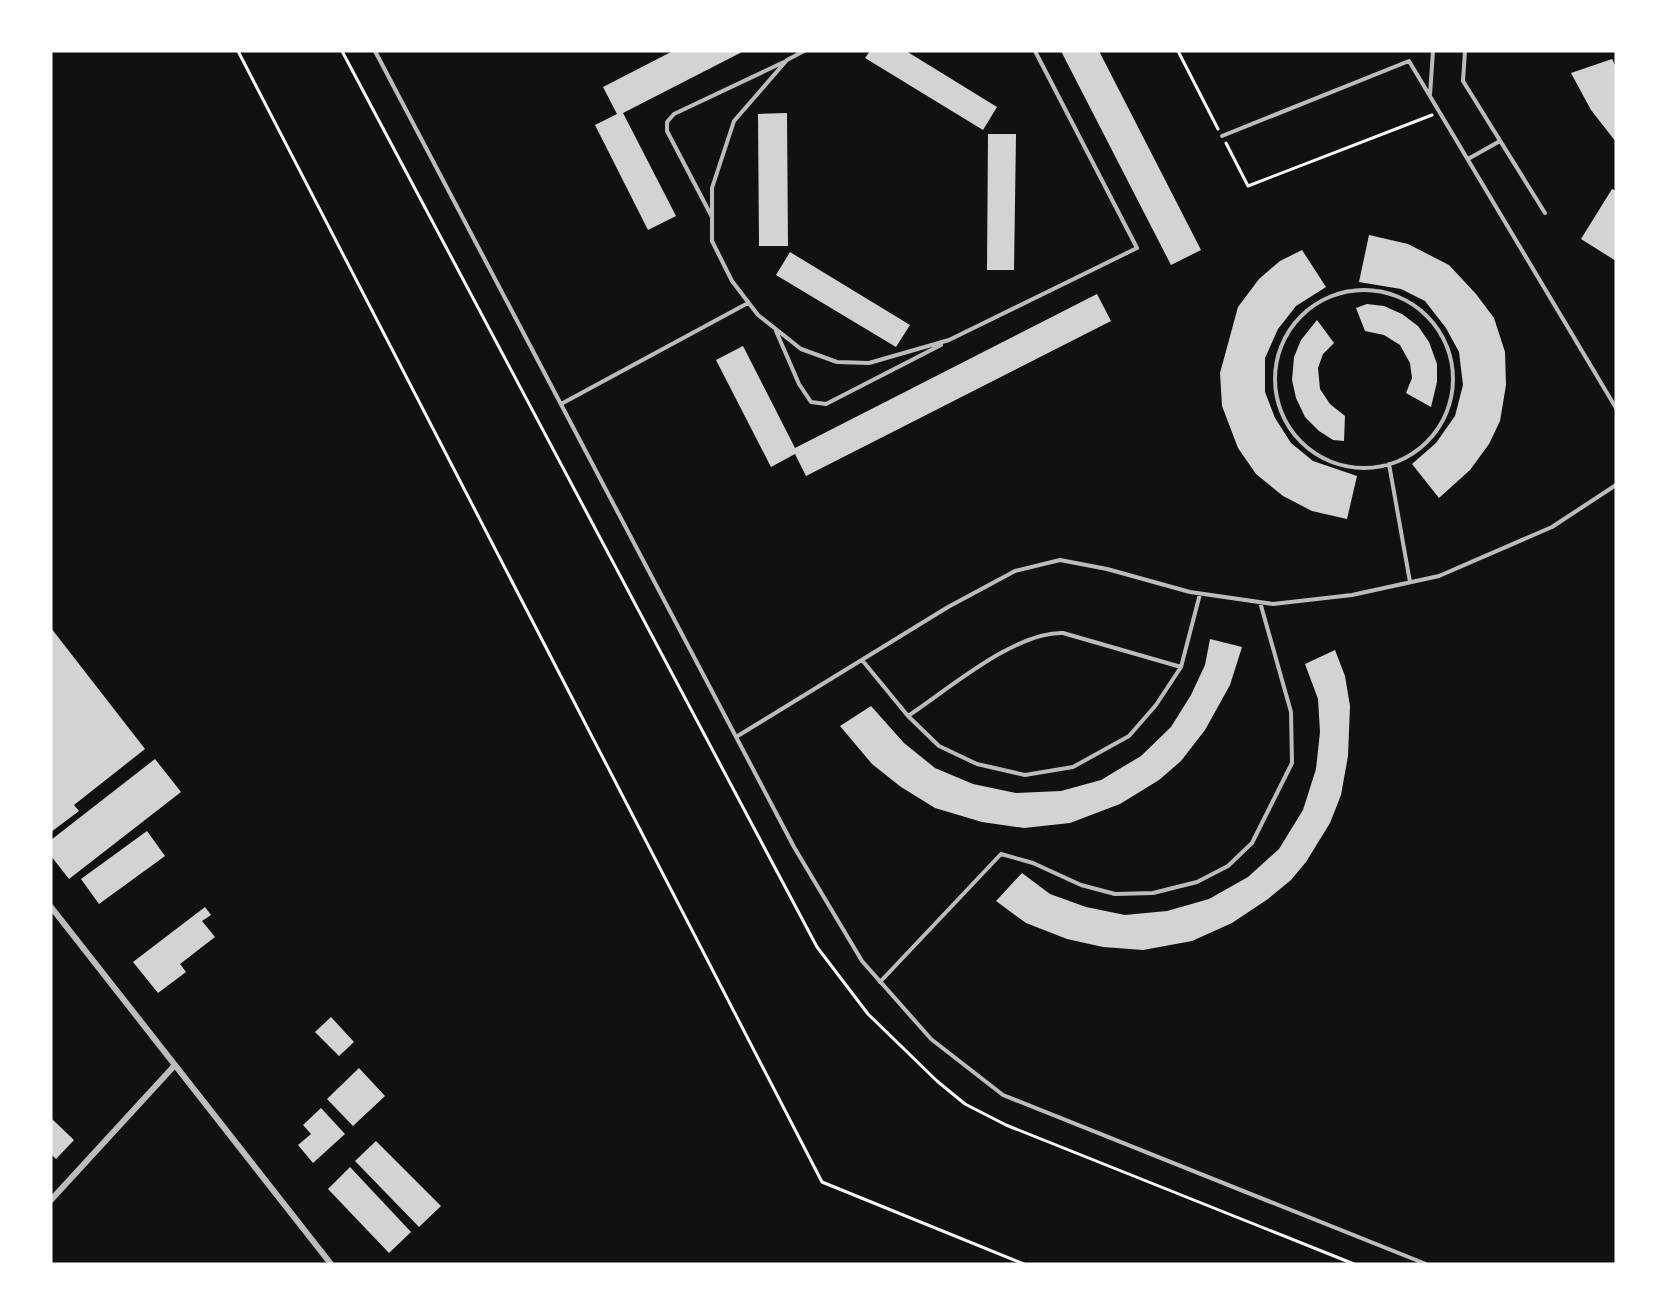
<svg xmlns="http://www.w3.org/2000/svg" width="1667" height="1315" font-family="Inter,sans-serif">
	<rect width="100%" height="100%" fill="#111"/>
	<path fill="#d3d3d3" d="M 673,51 L 744,51 L 623,113 L 676,216 L 648,230 L 595,125 L 617,114 L 603,87 Z
		M 870,51 L 906,51 L 997,107 L 983,130 L 865,58 Z
		M 1061,51 L 1099,51 L 1201,250 L 1171,265 Z
		M 1612,59 L 1616,67 L 1616,142 L 1591,110 L 1571,73 Z
		M 787,113 L 788,246 L 759,246 L 758,114 Z
		M 988,134 L 1016,134 L 1014,270 L 987,270 Z
		M 1612,189 L 1616,191 L 1616,261 L 1581,239 Z
		M 1369,235 L 1408,244 L 1449,265 L 1476,294 L 1494,318 L 1505,352 L 1506,385 L 1500,421 L 1489,444 L 1470,470 L 1439,498 L 1412,464 L 1436,443 L 1455,416 L 1463,385 L 1459,352 L 1446,328 L 1425,301 L 1401,289 L 1359,282 Z
		M 1302,250 L 1326,287 L 1296,306 L 1278,329 L 1265,358 L 1265,392 L 1275,418 L 1291,443 L 1313,461 L 1357,476 L 1347,519 L 1312,511 L 1283,496 L 1256,474 L 1238,448 L 1222,406 L 1220,373 L 1238,307 L 1259,279 L 1280,261 Z
		M 790,252 L 910,325 L 896,347 L 776,275 Z
		M 1097,294 L 1111,321 L 806,476 L 795,454 L 771,467 L 716,360 L 743,346 L 795,448 Z
		M 1367,304 L 1384,306 L 1402,314 L 1418,326 L 1429,342 L 1437,364 L 1437,382 L 1431,407 L 1406,393 L 1412,378 L 1410,363 L 1400,345 L 1384,335 L 1365,331 L 1356,308 Z
		M 1317,320 L 1334,343 L 1323,354 L 1318,368 L 1320,389 L 1330,404 L 1345,416 L 1344,441 L 1333,440 L 1319,431 L 1305,417 L 1296,398 L 1292,380 L 1294,357 L 1301,340 Z
		M 51,628 L 145,749 L 74,805 L 79,811 L 51,832 Z
		M 1210,639 L 1242,647 L 1230,685 L 1205,730 L 1181,761 L 1159,780 L 1120,804 L 1070,823 L 1024,828 L 982,822 L 935,808 L 901,787 L 872,764 L 840,726 L 871,706 L 904,743 L 935,768 L 973,784 L 1016,793 L 1061,791 L 1101,780 L 1141,756 L 1171,727 L 1191,695 L 1205,665 Z
		M 1335,650 L 1345,676 L 1350,706 L 1348,756 L 1341,795 L 1330,823 L 1306,862 L 1291,880 L 1268,899 L 1232,923 L 1192,941 L 1143,950 L 1103,947 L 1067,939 L 1026,923 L 996,901 L 1022,873 L 1050,894 L 1086,907 L 1125,915 L 1167,911 L 1209,899 L 1248,877 L 1279,849 L 1303,810 L 1316,769 L 1320,732 L 1318,699 L 1305,664 Z
		M 155,759 L 181,792 L 69,879 L 51,856 L 51,840 Z
		M 147,831 L 165,856 L 99,904 L 81,879 Z
		M 205,907 L 211,915 L 202,921 L 215,937 L 180,964 L 186,972 L 158,993 L 133,962 Z
		M 331,1017 L 354,1042 L 339,1056 L 315,1032 Z
		M 359,1068 L 385,1096 L 353,1126 L 327,1099 Z
		M 321,1108 L 345,1134 L 313,1163 L 298,1145 L 311,1134 L 303,1125 Z
		M 51,1118 L 74,1140 L 56,1159 L 51,1154 Z
		M 376,1141 L 441,1206 L 419,1227 L 355,1161 Z
		M 350,1167 L 411,1232 L 389,1253 L 328,1189 Z"/>
	<g fill="none" stroke-linecap="round" stroke-linejoin="round">
		<path stroke="#f5f5f5" stroke-width="3" d="M 238,51 L 822,1182 L 1024,1264
			M 342,51 L 817,947 L 868,1014 L 937,1081 L 965,1104 L 1006,1125 L 1354,1264
			M 1178,51 L 1218,129
			M 1226,143 L 1248,186 L 1432,115"/>
		<path stroke="#bcbcbc" stroke-width="4" d="M 375,51 L 794,847 L 862,961 L 931,1039 L 1003,1095 L 1426,1264
			M 804,51 L 787,60 L 734,121 L 712,188 L 712,241 L 732,281 L 758,315 L 801,349 L 837,362 L 869,363 L 949,340 L 1137,248 L 1035,51
			M 1465,51 L 1463,81 L 1545,213
			M 1430,95 L 1433,51
			M 1222,136 L 1409,61 L 1616,408
			M 1468,159 L 1500,141
			M 712,217 L 667,131 L 667,122 L 674,114 L 784,62
			M1275 379a89 89 0 1 1 178 0a89 89 0 1 1-178 0Z
			M 776,331 L 799,384 L 811,402 L 826,404 L 941,345
			M 561,404 L 748,303
			M 1389,464 L 1410,582
			M 862,660 L 908,716 L 939,746 L 977,764 L 1025,775 L 1073,767 L 1129,736 L 1156,705 L 1181,667 L 1200,594
			M 908,716 C 949,689 1014,632 1063,633 L 1181,667
			M 736,737 L 948,607 L 1015,571 L 1060,560 L 1107,569 L 1190,592 L 1273,604 L 1352,595 L 1439,576 L 1552,527 L 1616,485
			M 880,982 L 1001,854 L 1033,863 L 1081,885 L 1115,894 L 1153,893 L 1197,882 L 1228,866 L 1252,843 L 1292,763 L 1291,712 L 1260,602"/>
		<path stroke="#bcbcbc" stroke-width="6" d="M 51,907 L 331,1264
			M 51,1200 L 175,1065"/>
	</g>
	<rect width="1667" height="1315" fill="none" stroke="#ffffff" stroke-width="105"/>
</svg>
